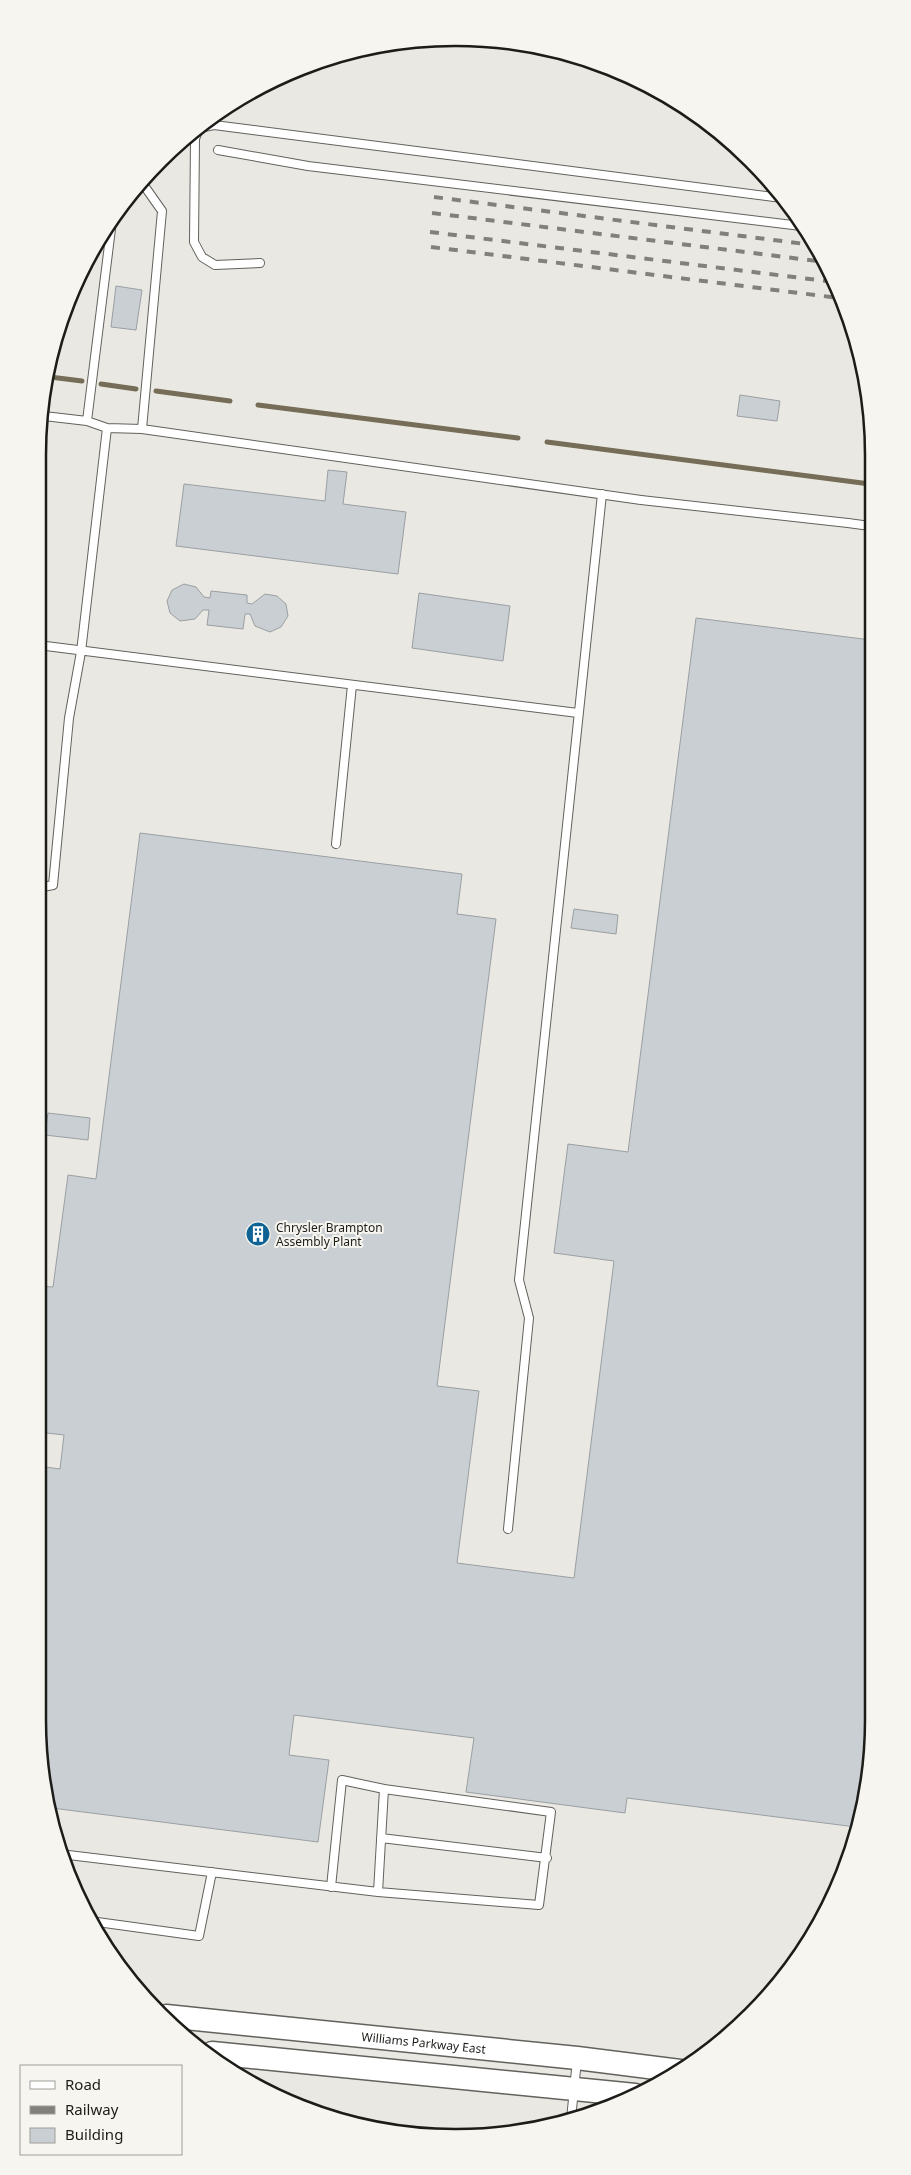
<svg xmlns="http://www.w3.org/2000/svg" width="911" height="2175" font-family="'Noto Sans',sans-serif">
	<rect width="100%" height="100%" fill="#eae8e2"/>
	<g fill="none" stroke-linecap="round" stroke-linejoin="round">
		<path stroke="#756d57" stroke-width="5" d="M 50,377 L 82,381
			M 101,384 L 136,389
			M 156,391 L 230,401
			M 258,405 L 518,438
			M 547,442 L 870,484"/>
	</g>
	<path fill="#cacfd3" stroke="#9a9fa3" d="M 116,286 L 142,290 L 136,330 L 111,327 Z
		M 740,395 L 780,401 L 777,421 L 737,416 Z
		M 328,470 L 347,472 L 343,504 L 406,512 L 398,574 L 176,546 L 184,484 L 325,501 Z
		M 184,584 L 196,587 L 204,597 L 210,598 L 211,591 L 247,595 L 247,603 L 252,604 L 265,594 L 277,596 L 286,604 L 288,616 L 281,627 L 270,632 L 255,626 L 250,614 L 245,614 L 243,629 L 207,625 L 209,610 L 203,610 L 195,619 L 180,621 L 170,613 L 167,601 L 172,590 Z
		M 419,593 L 510,606 L 503,661 L 412,648 Z
		M 696,618 L 871,640 L 874,1720 L 856,1827 L 627,1798 L 625,1813 L 466,1792 L 474,1738 L 294,1715 L 289,1755 L 329,1760 L 318,1842 L 52,1808 L 38,1720 L 38,1466 L 60,1469 L 64,1435 L 38,1432 L 38,1286 L 53,1287 L 68,1175 L 96,1179 L 140,833 L 462,874 L 457,914 L 496,919 L 437,1386 L 479,1391 L 457,1563 L 574,1578 L 614,1261 L 554,1253 L 568,1144 L 628,1152 Z
		M 574,909 L 618,915 L 616,934 L 571,928 Z
		M 48,1113 L 90,1118 L 88,1140 L 45,1135 Z"/>
	<g fill="none" stroke-linecap="round" stroke-linejoin="round">
		<defs>
			<path id="lane" d="M 218,150 L 308,166 L 801,226
				M 131,195 L 143,184
				M 260,263 L 215,265 L 202,257 L 194,242 L 195,139 L 199,128 L 214,125 L 782,198
				M 44,416 L 87,421 L 107,428 L 142,429 L 641,500
				M 87,421 L 112,221
				M 142,429 L 162,211 L 143,184 L 144,177
				M 848,523 L 870,526
				M 38,645 L 578,713
				M 336,844 L 352,685
				M 38,888 L 53,885 L 69,718 L 81,652 L 107,428
				M 508,1529 L 529,1318 L 519,1280 L 602,494
				M 381,1838 L 547,1858
				M 60,1854 L 378,1892 L 539,1905 L 551,1812 L 384,1789 L 378,1892
				M 331,1887 L 342,1780 L 384,1789
				M 90,1921 L 199,1936 L 212,1872
				M 571,2119 L 577,2060"/>
			<g id="secondary">
				<path id="s1" d="M 166,2016 L 577,2058 L 680,2071"/>
				<path d="M 212,2053 L 635,2095"/>
			</g>
		</defs>
		<use href="#lane" stroke="#63615c" stroke-width="10"/>
		<use href="#secondary" stroke="#63615c" stroke-width="25"/>
		<use href="#lane" stroke="#fff" stroke-width="8"/>
		<use href="#secondary" stroke="#fff" stroke-width="22"/>
		<path stroke="#81807b" stroke-width="4" stroke-dasharray="9 9" stroke-linecap="butt" d="M 434,197 L 813,245
			M 432,213 L 825,262
			M 430,232 L 834,282
			M 431,247 L 839,298"/>
		<defs>
			<path id="lane-bridge" d="M 641,500 L 848,523"/>
		</defs>
		<use href="#lane-bridge" stroke="#63615c" stroke-width="10" stroke-linecap="butt"/>
		<use href="#lane-bridge" stroke="#fff" stroke-width="8"/>
	</g>
	<defs>
		<symbol id="building-disc" viewBox="-11 -11 22 22"><circle r="9.5" fill="#0f6294" stroke="#f7f5ef"/><path d="M-4-6H4V6H1V3H-1V6H-4ZM-2.5-4.3h1.7v1.8h-1.7ZM.8-4.3h1.7v1.8H.8ZM-2.5-1h1.7V.8h-1.7ZM.8-1h1.7V.8H.8Z" fill="#fff"/></symbol>
	</defs>
	<g fill-rule="evenodd">
		<use href="#building-disc" x="244" y="1220" width="28" height="28"/>
	</g>
	<g text-anchor="middle" dominant-baseline="central" stroke-width="4" stroke-linejoin="round" paint-order="stroke">
		<g font-size="12" fill="#1c1c19" stroke="#f7f5ef" text-anchor="start">
			<text x="276" y="1227">Chrysler Brampton<tspan x="276" dy="14">Assembly Plant</tspan></text>
		</g>
		<g font-size="12" fill="#1c1c19" stroke="#f7f5ef">
			<text stroke="none"><textPath href="#s1" startOffset="259">Williams Parkway East</textPath></text>
		</g>
	</g>
	<path d="M0 0H911V2175H0ZM455 46H456A409 409 0 0 1 865 455V1720A409 409 0 0 1 456 2129H455A409 409 0 0 1 46 1720V455A409 409 0 0 1 455 46Z" fill="#f7f5ef" fill-rule="evenodd"/>
	<path fill="none" stroke="#1c1c19" stroke-width="2.5" d="M455 46H456A409 409 0 0 1 865 455V1720A409 409 0 0 1 456 2129H455A409 409 0 0 1 46 1720V455A409 409 0 0 1 455 46Z"/>
	<rect x="20" y="2065" width="162" height="90" fill="#f7f5ef" stroke="#9f9e99"/>
	<rect x="30" y="2081" width="25" height="8" fill="#ffffff" stroke="#9f9e99"/>
	<text x="65" y="2090" font-size="15" fill="#1c1c19">Road</text>
	<rect x="30" y="2106" width="25" height="8" fill="#81807b" stroke="#9f9e99"/>
	<text x="65" y="2115" font-size="15" fill="#1c1c19">Railway</text>
	<rect x="30" y="2128" width="25" height="15" fill="#cacfd3" stroke="#9f9e99"/>
	<text x="65" y="2140" font-size="15" fill="#1c1c19">Building</text>
</svg>
